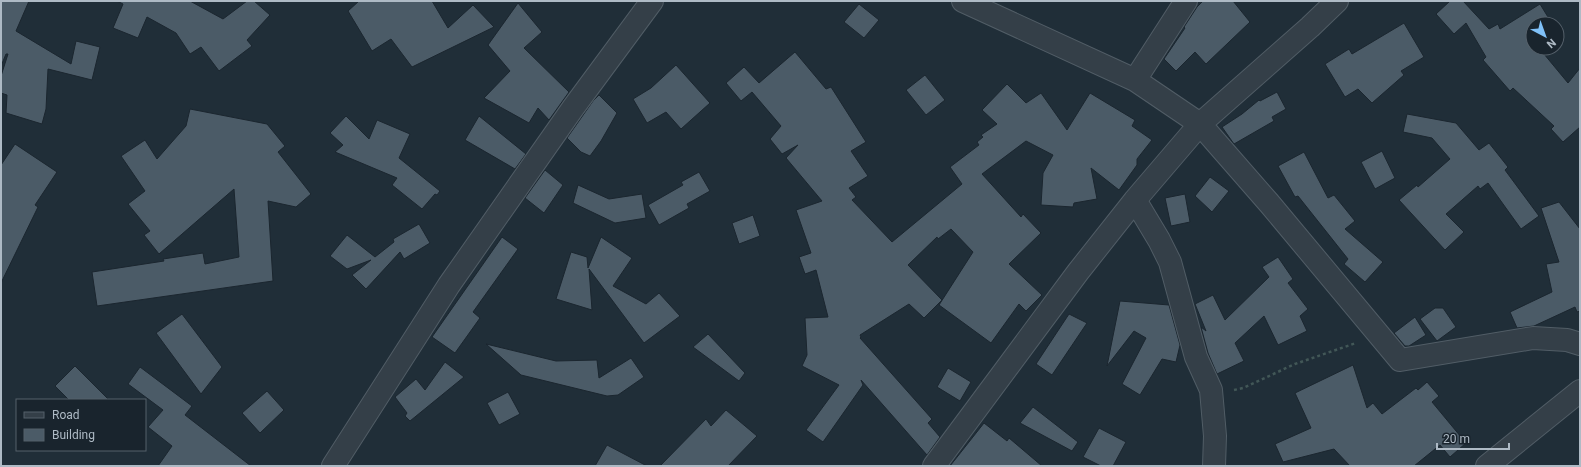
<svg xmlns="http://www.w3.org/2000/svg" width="1581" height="467" font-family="Roboto,sans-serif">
	<rect width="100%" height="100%" fill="#202e38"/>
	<path fill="#4b5b67" stroke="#1b262f" d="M 1,1 L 29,1 L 16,31 L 71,64 L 76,41 L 100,47 L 92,80 L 48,69 L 46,109 L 42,124 L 6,113 L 7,95 L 1,93 L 1,76 L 8,54 L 6,54 L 1,66 Z
		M 117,1 L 190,1 L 223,19 L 247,1 L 254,1 L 270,15 L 247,40 L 252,46 L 219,71 L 201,47 L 190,54 L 176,33 L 147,17 L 138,38 L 113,28 L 123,4 Z
		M 359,1 L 432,1 L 448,28 L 473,5 L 494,27 L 412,67 L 391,39 L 372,51 L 348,11 Z
		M 1203,1 L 1233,1 L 1250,22 L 1206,64 L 1195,52 L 1176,71 L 1164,59 L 1185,28 L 1184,27 L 1197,7 Z
		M 1450,1 L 1463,1 L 1489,29 L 1498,24 L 1500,29 L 1540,4 L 1551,22 L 1549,24 L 1533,24 L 1533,34 L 1529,37 L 1533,41 L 1533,48 L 1539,48 L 1568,83 L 1580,68 L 1580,127 L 1563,142 L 1551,129 L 1554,126 L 1513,88 L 1510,91 L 1483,60 L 1486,57 L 1466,23 L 1454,34 L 1436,14 Z
		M 518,3 L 542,32 L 524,48 L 569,92 L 549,120 L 538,108 L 529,123 L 484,98 L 510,71 L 488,45 Z
		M 859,4 L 879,20 L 864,38 L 844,22 Z
		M 1404,23 L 1424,57 L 1401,71 L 1404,75 L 1372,103 L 1358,89 L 1345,97 L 1325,64 L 1349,49 L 1352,54 Z
		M 795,52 L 826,89 L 831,87 L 866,142 L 851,151 L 868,176 L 849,188 L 856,197 L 852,200 L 892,242 L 962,184 L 950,167 L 979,145 L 977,142 L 983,137 L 981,135 L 997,124 L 982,110 L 1007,84 L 1026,103 L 1041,93 L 1067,130 L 1090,93 L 1135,120 L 1132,126 L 1152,140 L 1137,159 L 1137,165 L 1119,190 L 1091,168 L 1097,199 L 1074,203 L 1073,207 L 1041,205 L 1043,173 L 1053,155 L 1026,141 L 982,174 L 1021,217 L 1023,214 L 1041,233 L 1009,264 L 1042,295 L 1026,311 L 1019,304 L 991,343 L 939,305 L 973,252 L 951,229 L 938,239 L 937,237 L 908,265 L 942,300 L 924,318 L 909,304 L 860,335 L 861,337 L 860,338 L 932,419 L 928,423 L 940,437 L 927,455 L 861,380 L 863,385 L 823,442 L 806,430 L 839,385 L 802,366 L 807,355 L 805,318 L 828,317 L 816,270 L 805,274 L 799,257 L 811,253 L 796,210 L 822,201 L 786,158 L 798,145 L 782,154 L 770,139 L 781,126 L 752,92 L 741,101 L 726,83 L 744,67 L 759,83 Z
		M 676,65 L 710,103 L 681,129 L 666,112 L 647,123 L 633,99 L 651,88 Z
		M 925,75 L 945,100 L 926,115 L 906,90 Z
		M 1277,92 L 1286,109 L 1272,117 L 1274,121 L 1234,144 L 1222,127 L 1242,114 L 1259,100 L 1260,101 Z
		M 599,95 L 617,113 L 601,141 L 590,156 L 581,152 L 567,138 L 593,101 Z
		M 190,109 L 267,124 L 285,146 L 278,152 L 311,194 L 296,207 L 268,201 L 273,281 L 97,306 L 92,272 L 164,261 L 163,259 L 203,253 L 205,264 L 239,257 L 234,189 L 159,254 L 144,235 L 150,231 L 128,204 L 145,191 L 121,156 L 145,140 L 157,159 L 186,126 Z
		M 1407,114 L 1456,123 L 1479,150 L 1489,143 L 1508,167 L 1505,170 L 1539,216 L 1521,229 L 1488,183 L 1480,189 L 1478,186 L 1446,214 L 1464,232 L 1445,250 L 1399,200 L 1417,185 L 1418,187 L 1450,159 L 1432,138 L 1403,132 Z
		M 346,116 L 369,139 L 377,120 L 410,134 L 399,158 L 440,191 L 437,195 L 435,194 L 422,209 L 392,185 L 397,178 L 335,152 L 343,145 L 330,133 Z
		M 479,116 L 526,154 L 515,169 L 465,140 Z
		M 15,144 L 57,172 L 35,205 L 38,207 L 1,283 L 1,165 Z
		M 1382,151 L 1395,178 L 1375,189 L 1361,162 Z
		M 1304,152 L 1328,198 L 1334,195 L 1355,221 L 1345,229 L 1383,262 L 1365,282 L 1344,264 L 1348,259 L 1298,196 L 1295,197 L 1278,166 Z
		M 545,170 L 563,185 L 544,213 L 525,198 Z
		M 699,172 L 710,191 L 687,204 L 689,208 L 659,225 L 648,205 L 683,185 L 681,182 Z
		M 1210,177 L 1229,191 L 1212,212 L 1195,196 Z
		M 578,185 L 609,199 L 642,194 L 646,218 L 615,223 L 573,203 Z
		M 1185,194 L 1190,222 L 1171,226 L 1165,198 Z
		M 1559,202 L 1580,229 L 1580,311 L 1577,312 L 1575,307 L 1534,326 L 1517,328 L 1510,312 L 1552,292 L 1546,264 L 1559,262 L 1541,208 Z
		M 753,215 L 760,236 L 739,244 L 732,223 Z
		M 419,224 L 430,243 L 404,259 L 400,252 L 366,289 L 352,275 L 371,260 L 347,269 L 330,256 L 347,235 L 375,257 L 394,242 L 393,239 Z
		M 502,237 L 518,249 L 473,312 L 480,318 L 455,353 L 432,337 Z
		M 601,237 L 632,258 L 613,286 L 646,304 L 659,293 L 680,316 L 644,343 L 589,269 L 592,310 L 556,299 L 571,252 L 587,257 L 588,268 Z
		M 1278,257 L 1293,279 L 1288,283 L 1308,309 L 1300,316 L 1307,331 L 1278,345 L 1264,316 L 1235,343 L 1244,361 L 1217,374 L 1208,353 L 1201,327 L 1206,331 L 1195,304 L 1213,295 L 1225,320 L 1269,277 L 1262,267 Z
		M 1120,301 L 1169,305 L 1180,345 L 1176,362 L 1162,359 L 1140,395 L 1122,384 L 1146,338 L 1134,331 L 1107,366 Z
		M 1435,308 L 1443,308 L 1456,327 L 1437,341 L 1420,319 Z
		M 182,314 L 222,367 L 201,394 L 156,333 Z
		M 1069,314 L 1087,323 L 1052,375 L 1036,364 Z
		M 1415,317 L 1426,335 L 1409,346 L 1405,346 L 1394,333 Z
		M 708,334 L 745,373 L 739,381 L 693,347 Z
		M 486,344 L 556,361 L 597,360 L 599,378 L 631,358 L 644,377 L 618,395 L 607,396 L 521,375 Z
		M 445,362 L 464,377 L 410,421 L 405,416 L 407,413 L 395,397 L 416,379 L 425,390 Z
		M 1353,365 L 1367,408 L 1373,403 L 1382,414 L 1416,388 L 1418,390 L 1427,382 L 1439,396 L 1432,402 L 1466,443 L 1450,457 L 1440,445 L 1414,466 L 1350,466 L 1334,449 L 1283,462 L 1275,444 L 1311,428 L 1295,393 Z
		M 75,366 L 109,400 L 69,400 L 55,386 Z
		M 140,367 L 192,406 L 185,415 L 251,466 L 158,466 L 172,446 L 148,427 L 163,410 L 128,384 Z
		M 948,368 L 971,382 L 960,401 L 937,387 Z
		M 267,391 L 284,410 L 260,433 L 242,413 Z
		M 508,392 L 520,414 L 499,425 L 487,403 Z
		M 1033,407 L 1078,442 L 1072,451 L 1020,423 Z
		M 726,410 L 757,436 L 728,466 L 660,466 L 706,419 L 711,426 Z
		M 984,423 L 1007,441 L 1009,438 L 1042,466 L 950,466 Z
		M 1099,428 L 1126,442 L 1113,466 L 1101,466 L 1083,457 Z
		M 607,445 L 647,466 L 595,466 Z"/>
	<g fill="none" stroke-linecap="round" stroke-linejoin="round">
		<defs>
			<path id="street" d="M 963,1 L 1135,80 L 1200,124 L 1269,203 L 1400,360 L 1533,338 L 1567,340 L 1580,344
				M 1135,80 L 1186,1
				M 1135,200 L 1159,240 L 1170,262 L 1196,357 L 1211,390 L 1215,436 L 1214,466
				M 333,466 L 449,285 L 573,108 L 652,1
				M 934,466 L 1078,272 L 1135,200 L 1200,124 L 1310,27 L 1337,1
				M 1487,466 L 1580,391"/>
		</defs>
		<use href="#street" stroke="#515d66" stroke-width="24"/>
		<path stroke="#425757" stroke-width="2.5" stroke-dasharray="3 3" stroke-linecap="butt" d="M 1234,390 L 1243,388 L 1295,364 L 1356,343"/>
		<use href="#street" stroke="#343f48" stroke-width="22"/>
	</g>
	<rect width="1581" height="467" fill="none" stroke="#aebac5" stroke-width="4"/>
	<rect x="16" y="399" width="130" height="52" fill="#19242d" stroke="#55606a"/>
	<rect x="24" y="412" width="20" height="6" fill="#343f48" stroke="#55606a"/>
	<text x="52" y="419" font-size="12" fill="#aebac5">Road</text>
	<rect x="24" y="429" width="20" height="12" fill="#4b5b67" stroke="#55606a"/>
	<text x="52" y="439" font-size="12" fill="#aebac5">Building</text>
	<g transform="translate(1545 36) rotate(139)"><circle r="19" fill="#19242d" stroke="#55606a"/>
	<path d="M0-3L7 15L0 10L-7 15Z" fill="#80c1f8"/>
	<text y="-6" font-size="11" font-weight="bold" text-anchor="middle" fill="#aebac5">N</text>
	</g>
	<path d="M1437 443v6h72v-6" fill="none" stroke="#aebac5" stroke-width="2"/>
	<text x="1443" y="443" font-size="12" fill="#aebac5" stroke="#19242d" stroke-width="3" paint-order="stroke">20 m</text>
</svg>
